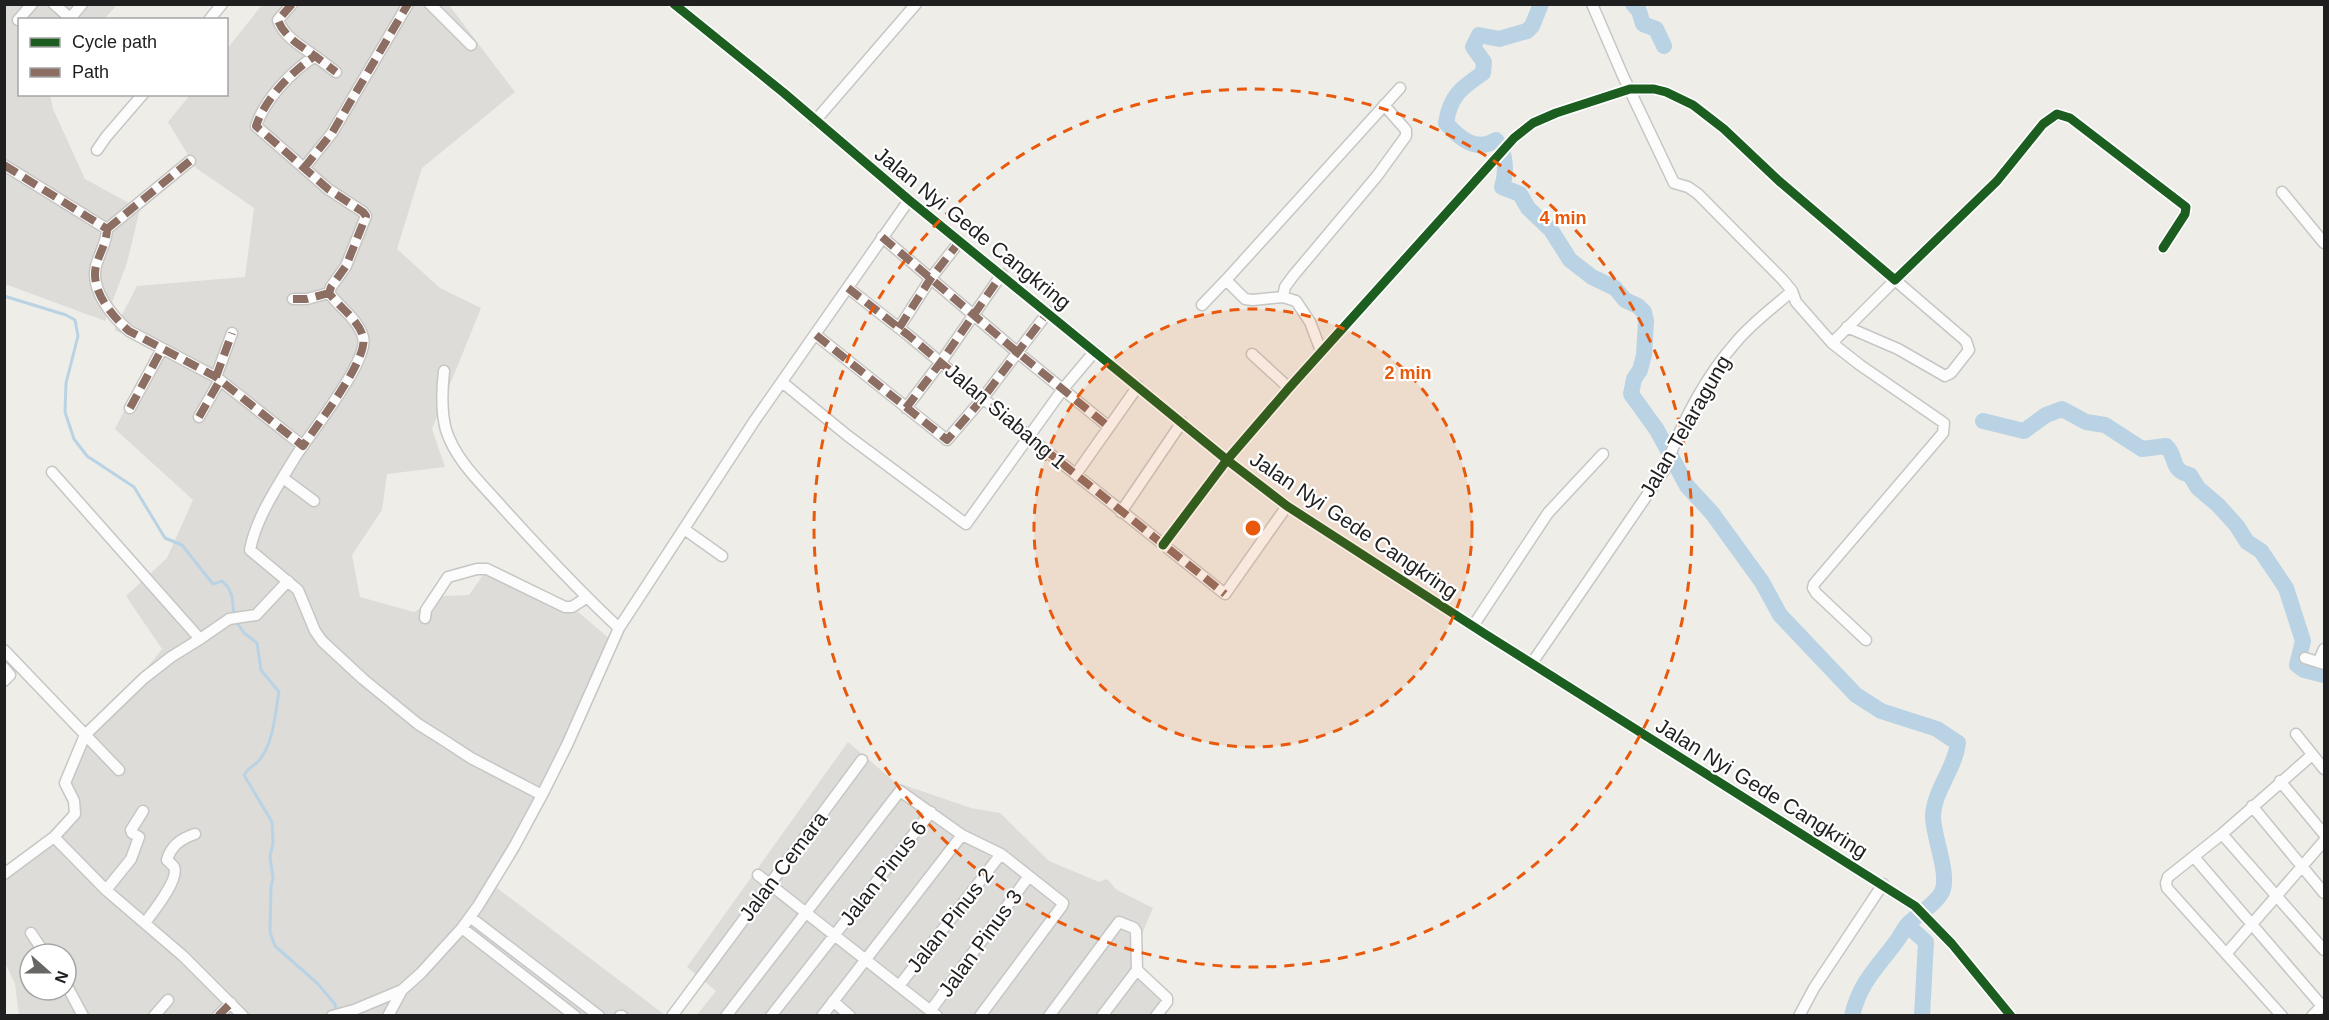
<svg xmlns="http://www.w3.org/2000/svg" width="2329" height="1020" font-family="Arial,sans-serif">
	<rect width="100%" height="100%" fill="#eeede8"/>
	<path fill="#dddcd9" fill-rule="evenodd" d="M 4,5 L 117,5 L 104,19 L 20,20 L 20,94 L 50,95 L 53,109 L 85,179 L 140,209 L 127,263 L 105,321 L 5,284 Z
		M 262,5 L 449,5 L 515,92 L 422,168 L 397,249 L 440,288 L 481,308 L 432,429 L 445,467 L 387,474 L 382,510 L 352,555 L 360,597 L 414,612 L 444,596 L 469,595 L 490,565 L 577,611 L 617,645 L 493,885 L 665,1015 L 19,1015 L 15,984 L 5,963 L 5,873 L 79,810 L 69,779 L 86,744 L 162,649 L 126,596 L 167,558 L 193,500 L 115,429 L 155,349 L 114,330 L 137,286 L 245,277 L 254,208 L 196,168 L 168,122 L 190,95 L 226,94 L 227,49 ZM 30,954 L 66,954 L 66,990 L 30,990 Z
		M 848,742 L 895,782 L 971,808 L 1000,813 L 1049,861 L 1099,882 L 1107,879 L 1117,890 L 1153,908 L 1138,943 L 1139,966 L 1170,994 L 1160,1016 L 697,1015 L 716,991 L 687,967 Z"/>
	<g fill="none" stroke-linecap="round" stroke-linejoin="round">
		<path stroke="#b9d3e4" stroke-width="3" d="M 4,296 L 66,315 L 75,320 L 78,336 L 66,383 L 65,412 L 74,439 L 87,456 L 134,487 L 165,538 L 182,545 L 213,584 L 222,581 L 228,587 L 232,596 L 234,615
			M 236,621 L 244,633 L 257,643 L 261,670 L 279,692 C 275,713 274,740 261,758 C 256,766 251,764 244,775 L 272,822 L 273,843 L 270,857 L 273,878 L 271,887 L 270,932 L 275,946 L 317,983 L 335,1004 L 336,1014"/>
		<path stroke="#b9d3e4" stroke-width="16" d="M 1541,4 L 1532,26 L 1527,31 L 1499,39 L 1479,35 L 1473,47 L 1484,62 L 1483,73 C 1461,88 1450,96 1446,123 C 1459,138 1476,153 1496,140 C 1506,152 1507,172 1502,187 L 1520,194 L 1528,208 L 1551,230 L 1570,260 L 1592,277 L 1615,288 L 1625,300 L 1638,306 L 1644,312 L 1646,321 L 1644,355 L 1640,370 L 1634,379 L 1631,394 L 1657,430 L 1687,486 L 1712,513 L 1762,582 L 1780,615 L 1856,695 L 1881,711 L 1937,729 L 1958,743 C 1955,769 1934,790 1933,816 C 1933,837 1950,874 1942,892 C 1935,905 1919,913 1909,923 C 1903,929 1901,936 1896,942 C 1876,969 1860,982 1852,1016
			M 1633,4 L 1639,11 L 1643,24 L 1656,29 L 1664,46
			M 1983,421 L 2024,431 L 2046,415 L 2062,409 L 2086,422 L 2105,425 L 2142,449 L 2166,446 C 2178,457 2169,470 2190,475 L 2198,488 L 2218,505 L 2237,526 L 2247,542 L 2261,551 L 2286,588 L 2303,641 L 2297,665 L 2304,670 L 2324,675
			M 1907,925 L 1926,942 L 1922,1016"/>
		<defs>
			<path id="street" d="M 54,4 L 70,18
				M 292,4 L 278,20 C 284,37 301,46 315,56
				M 430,4 L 471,45
				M 674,4 L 784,93 L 909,200 L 1227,460 L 1287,506 L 1485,634 L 1915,906 L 1952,944 L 2011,1016
				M 1592,4 L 1623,76 L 1674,183 L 1688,187 L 1698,194 L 1783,280 L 1792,291 L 1796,302 L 1832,343 L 1860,365 L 1944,423 L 1943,433 L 1814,584 L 1813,588 L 1816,593 L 1866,640
				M 18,20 L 32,4
				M 69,20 L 82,4
				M 209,20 L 222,4
				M 336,72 L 315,56 C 291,72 265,99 256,126 L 328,189 L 363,212 L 366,216 L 346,266 L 331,287 L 329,293 C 339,307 358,319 363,337 C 370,361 307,437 294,459 C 277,487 256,518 250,550 L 298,590 L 315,631 L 322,641 L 363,679 L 418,724 L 445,741 L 471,758 L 542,795
				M 815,121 L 916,4
				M 97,150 L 106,137 L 143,94
				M 4,165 L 107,229 C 107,242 99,254 96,266 C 90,290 112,316 129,331 L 216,377 L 303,446
				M 304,168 L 332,133 L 408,4
				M 2282,192 L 2324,243
				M 107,229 L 190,161
				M 882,237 L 1017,352 L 1109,427
				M 848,288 L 908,335 L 1029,437 L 1225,594 L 1287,506
				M 1283,297 L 1285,287 L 1293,276 L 1377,176 L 1406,136 L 1406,130 L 1384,105
				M 293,299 L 307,299 L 329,293
				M 1202,305 L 1226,280
				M 899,328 L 931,278 L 960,241
				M 816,335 L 947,440 L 983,398 L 1048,312
				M 1832,343 L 1895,280 L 1966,341 L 1969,350 L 1951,373 L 1945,376 L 1898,349 L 1847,327
				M 1321,351 L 1310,322 L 1296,301 L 1283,297 L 1253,300 L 1245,299 L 1226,280 L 1400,88
				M 1252,354 L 1289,388
				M 444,371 C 442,389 441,412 446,430 C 456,461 481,483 502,507 C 540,549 578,590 619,628
				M 216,377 L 232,333
				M 782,382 L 848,436 L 966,524 L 1063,389 L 1095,351
				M 130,408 L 162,349
				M 906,408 L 941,362 L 1002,274
				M 199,417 L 220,380
				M 52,472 L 200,639
				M 1076,474 L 1138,386
				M 283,478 L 314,501
				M 1121,512 L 1182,422
				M 684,529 L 722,556
				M 1163,545 L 1227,460 L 1289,388 L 1514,138 L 1533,123 L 1556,113 L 1630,89 L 1654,89 L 1666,92 L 1693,105 L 1724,129 L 1779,181 L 1895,280 L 1997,181 L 2043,124 L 2057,114 L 2070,118 L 2186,207 L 2185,214 L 2163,248
				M 425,618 L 426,610 L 448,577 L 477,569 L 487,569 L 565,607 L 572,607 L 586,598
				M 1473,626 L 1548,513 L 1603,454
				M 2324,649 L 2319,660 L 2324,664
				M 4,650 L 119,770
				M 2305,658 L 2321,663
				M 1532,663 L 1665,469 C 1681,424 1705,377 1737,341 C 1753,322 1774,307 1792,291
				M 4,668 L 10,675 L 4,681
				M 2296,734 L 2324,769
				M 2280,781 L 2324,834
				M 2252,806 L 2324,893
				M 2222,834 L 2324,950
				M 2194,857 L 2322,1006
				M 4,874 L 54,837
				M 758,875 L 937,1016
				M 106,890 L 131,859 L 139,837 L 132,833 L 131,830 L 143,811
				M 470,917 L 599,1016
				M 145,923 C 152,913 180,879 174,867 C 172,864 169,862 167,860 C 171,845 182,838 195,834
				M 462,928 L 575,1016
				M 31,933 L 45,954
				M 2226,954 L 2324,841
				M 66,984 L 83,1016
				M 899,986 L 1001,854
				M 833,1001 L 850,1016
				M 931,1010 L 1029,876
				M 154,1016 L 168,1000
				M 218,1016 L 231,1003
				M 243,1016 L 183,956 L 106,890 L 54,837 L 75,814 L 74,801 L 65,783 L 85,735 L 144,678 L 171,657 L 200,639 L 229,619 L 256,615 L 288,581
				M 332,1016 L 354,1010 L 402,990 L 421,973 L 462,928 L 478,906 L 514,847 L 542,795 L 567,745 L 619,628 L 755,420 L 909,200
				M 388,1016 L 402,990
				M 620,1016 L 622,1016
				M 672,1016 L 862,760
				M 726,1016 L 900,791 L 962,835 L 1001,854 L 1063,903 L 1062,906 L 980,1016
				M 771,1016 L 931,812
				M 822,1016 L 962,835
				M 1049,1016 L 1119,922 L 1134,928 L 1136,931 L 1137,970 L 1167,998 L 1167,1002 L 1156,1016
				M 1102,1016 L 1137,970
				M 1799,1016 L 1814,988 L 1883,884
				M 2282,1016 L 2167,888 L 2166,883 L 2168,877 L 2222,834 L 2312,755
				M 2312,1016 L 2324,1004"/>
		</defs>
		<use href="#street" stroke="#c6c6c4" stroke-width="13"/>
		<use href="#street" stroke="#fcfcfc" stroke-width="10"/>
		<path stroke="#8d6e63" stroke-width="8" stroke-dasharray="15 8" stroke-linecap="butt" d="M 292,4 L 278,20 C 284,37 301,46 315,56
			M 4,165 L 107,229 C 107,242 99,254 96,266 C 90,290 112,316 129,331 L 216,377 L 303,446 C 316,426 369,359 363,337 C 359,320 339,307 329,293 L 331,287 L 346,266 L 366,216 L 363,212 L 328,189 L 256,126 C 265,99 291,72 315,56 L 336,72
			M 304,168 L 332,133 L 408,4
			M 107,229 L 190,161
			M 882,237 L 1017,352 L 1109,427
			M 848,288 L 908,335 L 1029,437 L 1225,594
			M 293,299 L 307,299 L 329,293
			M 899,328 L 931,278 L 960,241
			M 816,335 L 947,440 L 983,398 L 1048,312
			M 216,377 L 232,333
			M 130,408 L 162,349
			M 906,408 L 941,362 L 1002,274
			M 199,417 L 220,380
			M 218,1016 L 231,1003"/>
		<defs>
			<path id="cycleway" d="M 674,4 L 784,93 L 909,200 L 1227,460 L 1287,506 L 1485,634 L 1915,906 L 1952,944 L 2011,1016
				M 1163,545 L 1227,460 L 1289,388 L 1514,138 L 1533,123 L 1556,113 L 1630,89 L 1654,89 L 1666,92 L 1693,105 L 1724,129 L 1779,181 L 1895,280 L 1997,181 L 2043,124 L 2057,114 L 2070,118 L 2186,207 L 2185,214 L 2163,248"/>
		</defs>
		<use href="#cycleway" stroke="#fff" stroke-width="13"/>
		<use href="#cycleway" stroke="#1b5e20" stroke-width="9"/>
	</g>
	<circle cx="1253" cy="528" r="219" fill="#e8590c" fill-opacity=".12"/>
	<g fill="none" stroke="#e8590c" stroke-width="3" stroke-dasharray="10 8">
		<circle cx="1253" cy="528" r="219"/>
		<circle cx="1253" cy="528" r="439"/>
	</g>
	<g text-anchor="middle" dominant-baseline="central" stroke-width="4.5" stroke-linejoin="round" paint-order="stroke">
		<g font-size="21" fill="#1f1f1f" stroke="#fff">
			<text transform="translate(973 228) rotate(39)">Jalan Nyi Gede Cangkring</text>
			<text transform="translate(1006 416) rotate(40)">Jalan Siabang 1</text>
			<text transform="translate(1685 426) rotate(-60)">Jalan Telaragung</text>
			<text transform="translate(1354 525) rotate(34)">Jalan Nyi Gede Cangkring</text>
			<text transform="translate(1762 788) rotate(32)">Jalan Nyi Gede Cangkring</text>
			<text transform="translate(783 866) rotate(-53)">Jalan Cemara</text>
			<text transform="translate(883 873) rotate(-52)">Jalan Pinus 6</text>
			<text transform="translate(950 920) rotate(-52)">Jalan Pinus 2</text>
			<text transform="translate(980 943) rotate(-54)">Jalan Pinus 3</text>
		</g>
	</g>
	<circle cx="1253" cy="528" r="9" fill="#e8590c" stroke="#fff" stroke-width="3"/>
	<g font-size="18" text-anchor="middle" font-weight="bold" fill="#e8590c" stroke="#fff" stroke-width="4.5" stroke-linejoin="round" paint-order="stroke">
		<text x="1563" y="224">4 min</text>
		<text x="1408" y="379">2 min</text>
	</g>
	<rect width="2329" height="1020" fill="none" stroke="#1f1f1f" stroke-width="12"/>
	<rect x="18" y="18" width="210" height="78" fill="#ffffff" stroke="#a5a5a5" stroke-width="1.5"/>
	<rect x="30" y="38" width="30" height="9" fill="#1b5e20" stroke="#a5a5a5" stroke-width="1.5"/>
	<text x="72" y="48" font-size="18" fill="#1f1f1f">Cycle path</text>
	<rect x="30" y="68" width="30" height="9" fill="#8d6e63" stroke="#a5a5a5" stroke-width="1.5"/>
	<text x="72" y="78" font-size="18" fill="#1f1f1f">Path</text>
	<g transform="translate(48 972) rotate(111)"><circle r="28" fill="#ffffff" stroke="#a5a5a5" stroke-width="1.5"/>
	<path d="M0-4.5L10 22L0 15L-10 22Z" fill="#676765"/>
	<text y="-9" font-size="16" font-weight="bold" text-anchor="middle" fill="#1f1f1f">N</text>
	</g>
</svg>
